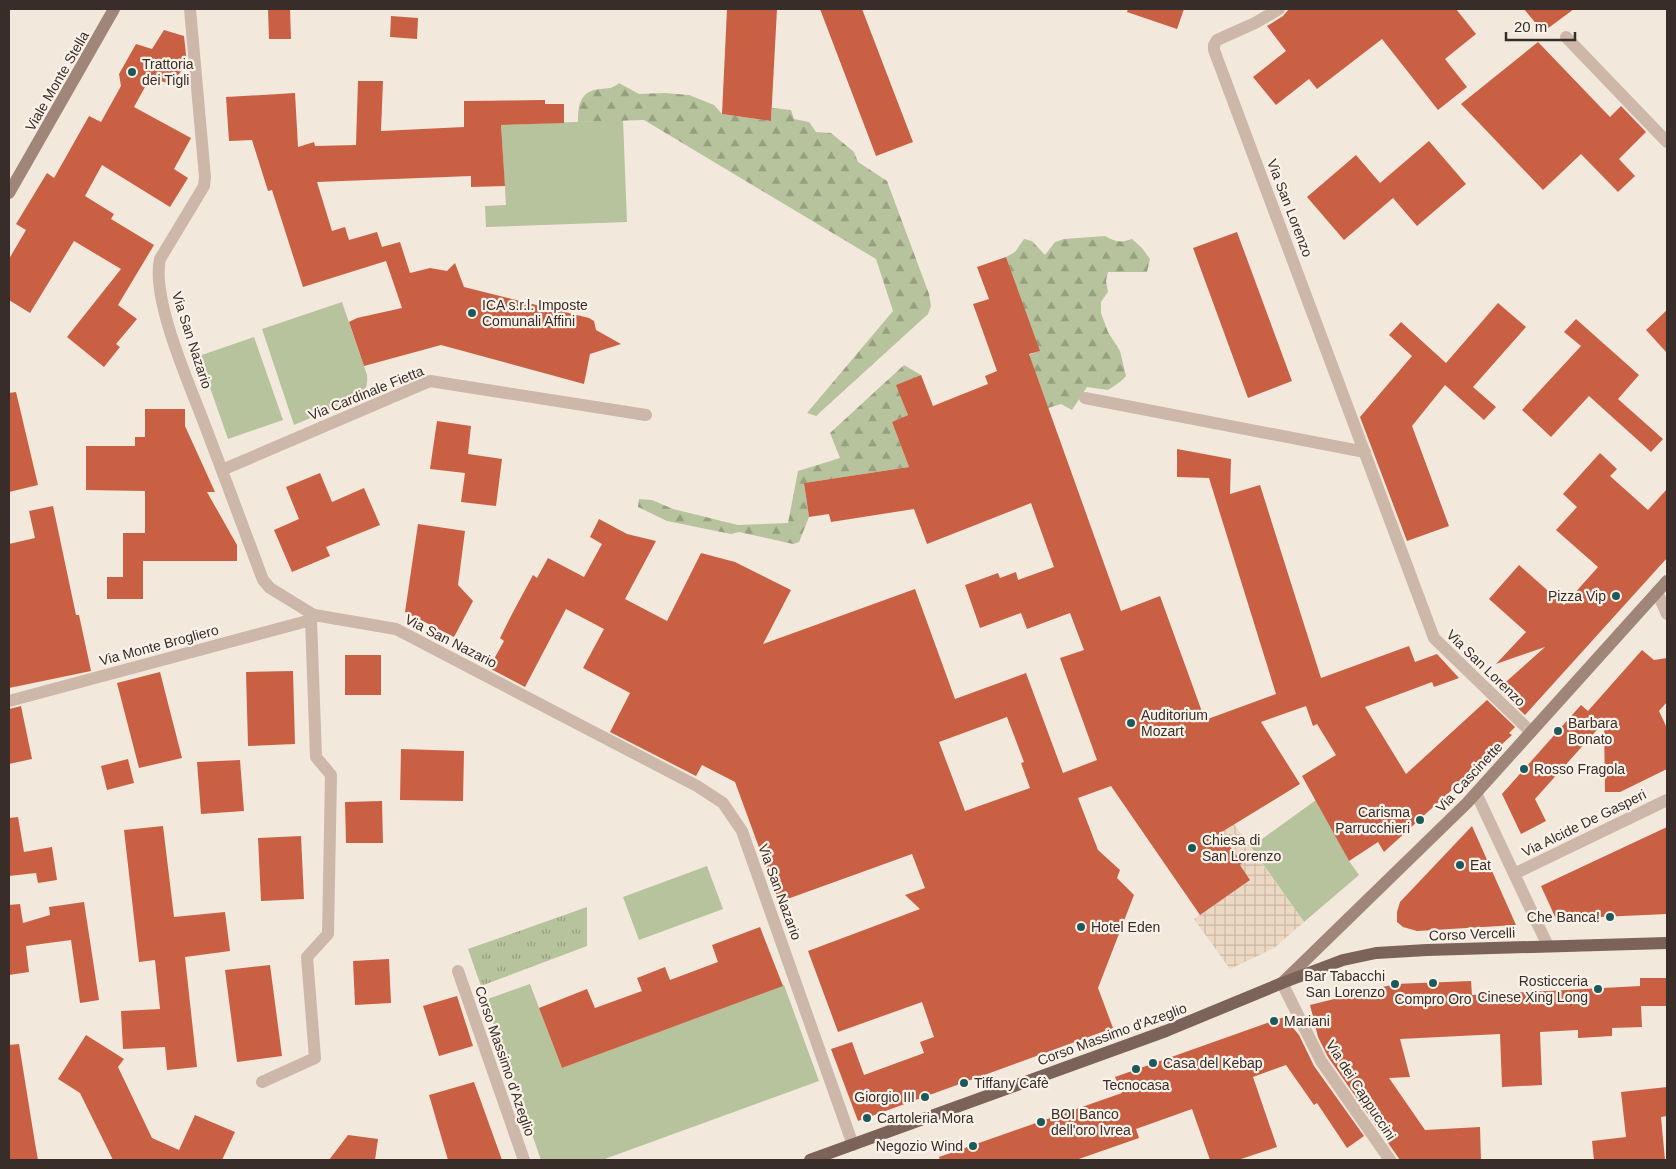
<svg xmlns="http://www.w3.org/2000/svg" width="1676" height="1169" font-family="Helvetica,sans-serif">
	<defs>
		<pattern id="forest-firs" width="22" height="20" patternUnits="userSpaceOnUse" patternTransform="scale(1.25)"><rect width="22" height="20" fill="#b7c39c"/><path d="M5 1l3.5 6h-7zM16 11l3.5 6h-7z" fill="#969f7f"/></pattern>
		<pattern id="park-tufts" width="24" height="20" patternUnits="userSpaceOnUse" patternTransform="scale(1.25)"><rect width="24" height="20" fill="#b7c39c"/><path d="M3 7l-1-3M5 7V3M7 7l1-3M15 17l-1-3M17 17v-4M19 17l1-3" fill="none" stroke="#969f7f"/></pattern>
		<pattern id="plaza-grid" width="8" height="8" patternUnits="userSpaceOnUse" patternTransform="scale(1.25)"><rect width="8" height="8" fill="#ecd8c3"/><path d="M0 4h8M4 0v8" fill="none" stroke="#cbbaa8"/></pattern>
	</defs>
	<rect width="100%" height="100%" fill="#f3e8dc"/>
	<path fill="#b7c39c" d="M 623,120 L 627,222 L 486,227 L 485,206 L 506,205 L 501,125 Z
		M 342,302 L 367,375 C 368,385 366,392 357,398 L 294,425 L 262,329 Z
		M 254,337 L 283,420 L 228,439 L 199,356 Z
		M 1316,800 L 1349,861 L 1359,875 L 1304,922 L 1251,847 Z
		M 707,866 L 723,909 L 639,940 L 623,897 Z
		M 530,984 L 562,1068 L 784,985 L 819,1081 L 602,1160 L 541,1160 L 485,1000 Z"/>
	<path fill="url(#forest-firs)" d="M 619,83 L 639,94 L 665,93 L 689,95 L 714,105 L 722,114 L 771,121 L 772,108 L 791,110 L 794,119 L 809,122 L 816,132 L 831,133 L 854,152 L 858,162 L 887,181 L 929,294 L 931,306 L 928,314 L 816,416 L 807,413 L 893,311 L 876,259 L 644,120 L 578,122 C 578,105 580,91 600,89 C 609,88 612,89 619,83 Z
		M 1105,236 C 1115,242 1121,243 1132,239 L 1142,248 L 1150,259 L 1147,272 L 1108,272 L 1106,281 L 1108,292 L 1101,302 L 1101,313 L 1108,332 L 1120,351 L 1126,376 L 1120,382 L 1108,390 L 1087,387 L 1072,410 L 1061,404 L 1048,408 L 1029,355 L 1039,351 L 1006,257 L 1015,252 L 1024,239 L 1032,241 L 1045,255 L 1055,242 L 1064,239 Z
		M 904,365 L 921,375 L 897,385 L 908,415 L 892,422 L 909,467 L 804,483 L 809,517 L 799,542 L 793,544 L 739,532 L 731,534 L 667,521 L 638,507 L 639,499 L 652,500 L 673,509 L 738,525 L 788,523 L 798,471 L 840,458 L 830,433 Z"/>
	<path fill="url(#park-tufts)" d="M 587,907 L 587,946 L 481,986 L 468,949 Z"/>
	<path fill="url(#plaza-grid)" d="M 1234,824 L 1304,922 L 1274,948 L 1230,969 L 1194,919 L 1250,880 L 1240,865 L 1241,863 L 1220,833 Z"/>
	<path fill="#ca6043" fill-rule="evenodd" d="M 268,9 L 290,9 L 291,39 L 269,39 Z
		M 727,9 L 777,9 L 771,121 L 722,114 Z
		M 820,9 L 862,9 L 913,142 L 876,156 Z
		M 1128,9 L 1184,9 L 1177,29 L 1127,12 Z
		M 1289,9 L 1456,9 L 1476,34 L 1445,59 L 1467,87 L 1438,110 L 1382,39 L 1317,89 L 1309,79 L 1276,105 L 1253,77 L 1286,51 L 1267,26 L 1283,16 Z
		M 1524,9 L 1574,9 L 1543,32 Z
		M 391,16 L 418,18 L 417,39 L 390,37 Z
		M 164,30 L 184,36 L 187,64 L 171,84 L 150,78 L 134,107 L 191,138 L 174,169 L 188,178 L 170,207 L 102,165 L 85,196 L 114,214 L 111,219 L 154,245 L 118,305 L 137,319 L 116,344 L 120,347 L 104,367 L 67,337 L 121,269 L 74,241 L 30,313 L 9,300 L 9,259 L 26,230 L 16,224 L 47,173 L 54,178 L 89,116 L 101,122 L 121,86 L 119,74 L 136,44 L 152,49 Z
		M 1538,42 L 1610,117 L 1621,106 L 1646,132 L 1619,159 L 1635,176 L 1618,192 L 1581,154 L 1543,190 L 1461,104 Z
		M 358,81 L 383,81 L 381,131 L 464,127 L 464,101 L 545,100 L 545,104 L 564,104 L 564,123 L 501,125 L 505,186 L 471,187 L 471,176 L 317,182 L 332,231 L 345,227 L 349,240 L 377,232 L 382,247 L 400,242 L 410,273 L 430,268 L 447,271 L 455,263 L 464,287 L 589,318 L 594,321 L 596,330 L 621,344 L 590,354 L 584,384 L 441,345 L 364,366 L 349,322 L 357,318 L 402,308 L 386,261 L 303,287 L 272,190 L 268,191 L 252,140 L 229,141 L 226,97 L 295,93 L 298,147 L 314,142 L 315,146 L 356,145 Z
		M 1429,141 L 1466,184 L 1417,226 L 1393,198 L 1344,240 L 1307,197 L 1356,155 L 1380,183 Z
		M 1237,232 L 1292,381 L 1248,398 L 1193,248 Z
		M 1006,257 L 1040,351 L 1029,354 L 1121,611 L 1160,596 L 1205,720 L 1276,694 L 1209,478 L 1177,477 L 1177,449 L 1231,459 L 1230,494 L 1260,485 L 1321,678 L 1409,646 L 1415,662 L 1437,654 L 1459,678 L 1434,687 L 1432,682 L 1365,707 L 1406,774 L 1487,700 L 1515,727 L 1509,733 L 1512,735 L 1384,852 L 1378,842 L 1349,861 L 1302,776 L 1336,755 L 1317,724 L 1313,726 L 1306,706 L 1261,722 L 1300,784 L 1220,833 L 1242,863 L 1240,865 L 1250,880 L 1200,915 L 1111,786 L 1078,798 L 1098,850 L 1120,870 L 1117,878 L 1134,895 L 1098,988 L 1113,1028 L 858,1121 L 831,1049 L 852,1042 L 864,1075 L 924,1053 L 920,1042 L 934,1037 L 922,1002 L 838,1032 L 808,951 L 920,909 L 905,895 L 925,888 L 912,854 L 779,902 L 735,782 L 702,765 L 696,776 L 610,732 L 630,693 L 583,668 L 604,629 L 566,609 L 525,687 L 489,668 L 504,641 L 500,638 L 512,614 L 533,575 L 537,578 L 548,558 L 584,577 L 602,544 L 590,537 L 599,519 L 627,534 L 656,541 L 625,599 L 667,621 L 701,553 L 735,562 L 791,590 L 763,644 L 915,589 L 955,699 L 1026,673 L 1063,773 L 1097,760 L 1060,658 L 1084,650 L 1070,613 L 1027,629 L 1021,613 L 980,628 L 965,585 L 998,573 L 1000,578 L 1016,572 L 1018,580 L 1054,567 L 1031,503 L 927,544 L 914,509 L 831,522 L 829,514 L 809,517 L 804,483 L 909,467 L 892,422 L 908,415 L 896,385 L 921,375 L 933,406 L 988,384 L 985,376 L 997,371 L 973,304 L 989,299 L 977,267 ZM 1007,717 L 1024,762 L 1021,763 L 1030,788 L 965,811 L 939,742 Z
		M 1498,303 L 1526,327 L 1473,387 L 1496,407 L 1484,420 L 1445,385 L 1412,426 L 1449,526 L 1407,541 L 1360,417 L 1412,356 L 1389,335 L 1401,322 L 1446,363 Z
		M 1667,310 L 1667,353 L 1646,330 Z
		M 1576,319 L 1639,375 L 1618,399 L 1663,439 L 1651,452 L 1589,396 L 1551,437 L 1522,410 L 1581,346 L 1564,332 Z
		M 16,392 L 38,485 L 9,492 L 9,393 Z
		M 145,409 L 185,409 L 185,426 L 215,492 L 207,492 L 237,545 L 237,561 L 143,561 L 143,599 L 107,599 L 107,577 L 123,577 L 123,533 L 145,533 L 145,491 L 86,490 L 86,446 L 135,446 L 135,437 L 145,437 Z
		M 437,421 L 471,426 L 468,454 L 502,459 L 496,506 L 461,502 L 465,473 L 430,469 Z
		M 1600,453 L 1617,469 L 1610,476 L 1648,510 L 1667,489 L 1667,558 L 1525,715 L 1498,689 L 1545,647 L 1496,664 L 1526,632 L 1489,599 L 1519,565 L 1564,605 L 1598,567 L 1556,530 L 1577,507 L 1563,494 Z
		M 320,473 L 332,502 L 364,488 L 380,525 L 326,547 L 330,556 L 292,572 L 274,530 L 299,519 L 286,487 Z
		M 53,506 L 76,615 L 79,615 L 91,671 L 9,688 L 9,544 L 35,538 L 29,511 Z
		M 418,524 L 465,531 L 458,585 L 473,601 L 454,637 L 405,612 Z
		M 1642,650 L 1654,660 L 1667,658 L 1667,702 L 1659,711 L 1667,728 L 1667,769 L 1620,792 L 1605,792 L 1604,722 L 1535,799 L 1546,821 L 1521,834 L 1502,794 L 1581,705 L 1588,711 Z
		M 345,655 L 381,655 L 381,695 L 345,695 Z
		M 293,671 L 295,744 L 248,746 L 246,672 Z
		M 160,672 L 182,758 L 139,768 L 117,683 Z
		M 21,706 L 32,759 L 9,764 L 9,709 Z
		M 401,749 L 464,751 L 463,801 L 400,800 Z
		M 128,759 L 134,783 L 107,790 L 101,766 Z
		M 240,760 L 244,811 L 201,814 L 197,762 Z
		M 382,801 L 383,843 L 346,843 L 345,802 Z
		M 18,817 L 24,852 L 52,847 L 57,880 L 38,883 L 36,873 L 9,876 L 9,818 Z
		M 163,826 L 174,917 L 225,912 L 230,951 L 185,957 L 197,1067 L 167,1070 L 165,1047 L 123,1049 L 121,1011 L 160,1009 L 155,960 L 139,962 L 124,830 Z
		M 1472,826 L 1516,925 L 1417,931 L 1403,927 L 1397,922 L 1397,912 L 1400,902 Z
		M 1667,827 L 1667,914 L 1556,919 L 1541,886 Z
		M 301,836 L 304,899 L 261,901 L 258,838 Z
		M 84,902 L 99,1000 L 80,1003 L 71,940 L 26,946 L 29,972 L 9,975 L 9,905 L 20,904 L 23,923 L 50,915 L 49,907 Z
		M 760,927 L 783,986 L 562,1068 L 539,1008 L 587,989 L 595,1008 L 642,991 L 637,978 L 665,967 L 670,980 L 718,962 L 712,945 Z
		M 389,959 L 391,1003 L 355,1005 L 353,961 Z
		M 270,965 L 282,1056 L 237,1062 L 225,970 Z
		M 1640,978 L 1667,978 L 1667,1006 L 1641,1006 L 1642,1027 L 1612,1028 L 1612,1036 L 1578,1038 L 1578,1030 L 1540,1032 L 1542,1085 L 1502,1087 L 1500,1034 L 1400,1039 L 1410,1077 L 1389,1078 L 1425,1130 L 1480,1127 L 1481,1160 L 1400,1160 L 1328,1057 L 1318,1037 L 1310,1005 L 1395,984 L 1471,981 L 1472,995 L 1640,986 Z
		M 457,996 L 473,1046 L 439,1056 L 423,1006 Z
		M 1284,1017 L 1299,1035 L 1314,1066 L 1364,1136 L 1347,1148 L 1317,1103 L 1314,1105 L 1286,1065 L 1253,1077 L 1277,1147 L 1238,1160 L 1210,1160 L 1192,1109 L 1136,1129 L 1139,1138 L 1076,1160 L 940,1160 L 939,1157 L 1122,1093 L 1115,1077 Z
		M 86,1035 L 124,1059 L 118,1067 L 152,1138 L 179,1150 L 195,1115 L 235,1132 L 222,1160 L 113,1160 L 80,1093 L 58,1079 Z
		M 19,1044 L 35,1143 L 38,1160 L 9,1160 L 9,1045 Z
		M 474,1082 L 502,1160 L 448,1160 L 429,1095 Z
		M 1667,1087 L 1667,1116 L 1661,1117 L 1665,1160 L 1594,1160 L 1592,1141 L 1626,1137 L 1621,1092 Z
		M 348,1135 L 378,1139 L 375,1160 L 329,1160 Z"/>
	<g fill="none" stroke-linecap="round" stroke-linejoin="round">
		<path stroke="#ccb7a8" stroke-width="12" d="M 190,9 L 205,177 L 204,186 L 160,259 C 151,299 189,383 204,423 C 224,475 243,527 263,580 L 270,588 L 314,615 L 396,629 L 697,786 L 723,803 L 742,831 L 853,1145
			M 1279,9 L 1255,23 L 1217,40 L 1214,45 L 1214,50 L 1434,638 L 1531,732
			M 1566,37 L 1667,142
			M 1085,398 L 1365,452
			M 222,470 L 430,381 L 646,415
			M 1657,592 L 1667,614
			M 9,701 L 311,620 L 314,615
			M 1476,793 L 1548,946
			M 1514,874 L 1667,800
			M 458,971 L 524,1160
			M 1282,983 L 1321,1061 L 1390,1160
			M 262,1082 L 315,1058 L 307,957 L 328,934 L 331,775 L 316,757 L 311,620"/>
		<path stroke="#a08679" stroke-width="12" d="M 9,193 L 114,9
			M 1282,983 L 1467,803 L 1667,581"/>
		<path stroke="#7b6359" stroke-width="12" d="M 810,1160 L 1166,1031 L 1282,983 L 1343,960 L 1376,953 L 1427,950 L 1667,943"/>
	</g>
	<g fill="#1c595b" stroke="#faf2e9" stroke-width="2">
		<circle cx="132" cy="72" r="5"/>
		<circle cx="472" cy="313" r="5"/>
		<circle cx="1616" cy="596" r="5"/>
		<circle cx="1131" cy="723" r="5"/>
		<circle cx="1558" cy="731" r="5"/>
		<circle cx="1524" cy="769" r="5"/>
		<circle cx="1420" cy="820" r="5"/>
		<circle cx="1192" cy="848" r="5"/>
		<circle cx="1460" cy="865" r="5"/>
		<circle cx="1610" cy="917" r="5"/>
		<circle cx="1081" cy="927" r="5"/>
		<circle cx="1433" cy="983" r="5"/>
		<circle cx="1395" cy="984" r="5"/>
		<circle cx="1598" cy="989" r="5"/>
		<circle cx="1274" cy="1021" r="5"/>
		<circle cx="1153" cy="1063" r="5"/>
		<circle cx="1136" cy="1069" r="5"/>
		<circle cx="964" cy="1083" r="5"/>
		<circle cx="925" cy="1097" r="5"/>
		<circle cx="867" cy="1118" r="5"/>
		<circle cx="1041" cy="1122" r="5"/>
		<circle cx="973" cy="1146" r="5"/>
	</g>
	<g text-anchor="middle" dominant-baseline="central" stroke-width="4.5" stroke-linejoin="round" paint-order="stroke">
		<g font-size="14" fill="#382d28" stroke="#faf2e9" text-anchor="start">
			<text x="142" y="64">Trattoria<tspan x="142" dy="16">dei Tigli</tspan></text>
			<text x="482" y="305">ICA s.r.l. Imposte<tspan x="482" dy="16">Comunali Affini</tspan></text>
			<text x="1606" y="596" text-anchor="end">Pizza Vip</text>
			<text x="1141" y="715">Auditorium<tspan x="1141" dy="16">Mozart</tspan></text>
			<text x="1568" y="723">Barbara<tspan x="1568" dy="16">Bonato</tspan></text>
			<text x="1534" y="769">Rosso Fragola</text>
			<text x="1410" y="812" text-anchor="end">Carisma<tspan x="1410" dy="16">Parrucchieri</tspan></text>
			<text x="1202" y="840">Chiesa di<tspan x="1202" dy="16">San Lorenzo</tspan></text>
			<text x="1470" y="865">Eat</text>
			<text x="1600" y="917" text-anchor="end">Che Banca!</text>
			<text x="1091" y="927">Hotel Eden</text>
			<text x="1385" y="976" text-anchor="end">Bar Tabacchi<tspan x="1385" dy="16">San Lorenzo</tspan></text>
			<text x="1588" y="981" text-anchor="end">Rosticceria<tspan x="1588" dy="16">Cinese Xing Long</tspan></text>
			<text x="1433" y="999" text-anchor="middle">Compro Oro</text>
			<text x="1284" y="1021">Mariani</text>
			<text x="1163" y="1063">Casa del Kebap</text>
			<text x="974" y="1083">Tiffany Cafè</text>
			<text x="1136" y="1085" text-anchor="middle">Tecnocasa</text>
			<text x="915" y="1097" text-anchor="end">Giorgio III</text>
			<text x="1051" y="1114">BOI Banco<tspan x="1051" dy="16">dell'oro Ivrea</tspan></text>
			<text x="877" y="1118">Cartoleria Mora</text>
			<text x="963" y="1146" text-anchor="end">Negozio Wind</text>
		</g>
		<g font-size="14" fill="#382d28" stroke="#faf2e9">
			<text transform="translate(57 81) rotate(-60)">Viale Monte Stella</text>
			<text transform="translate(1290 208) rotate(69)">Via San Lorenzo</text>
			<text transform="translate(192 340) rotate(72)">Via San Nazario</text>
			<text transform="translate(366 393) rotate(-22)">Via Cardinale Fietta</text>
			<text transform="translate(451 641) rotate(27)">Via San Nazario</text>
			<text transform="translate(159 645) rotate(-15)">Via Monte Brogliero</text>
			<text transform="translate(1486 668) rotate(44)">Via San Lorenzo</text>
			<text transform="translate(1469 777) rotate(-47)">Via Cascinette</text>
			<text transform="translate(1584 823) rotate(-26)">Via Alcide De Gasperi</text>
			<text transform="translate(780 892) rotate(70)">Via San Nazario</text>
			<text transform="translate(1472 934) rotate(-2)">Corso Vercelli</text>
			<text transform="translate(1112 1034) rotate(-20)">Corso Massimo d'Azeglio</text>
			<text transform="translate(505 1061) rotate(71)">Corso Massimo d'Azeglio</text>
			<text transform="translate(1361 1090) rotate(57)">Via dei Cappuccini</text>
		</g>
	</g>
	<rect width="1676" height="1169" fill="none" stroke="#382d28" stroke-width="20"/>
	<path d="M1506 32v8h69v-8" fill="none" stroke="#382d28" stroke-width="2.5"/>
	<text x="1514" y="32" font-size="15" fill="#382d28" stroke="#faf2e9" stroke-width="4" paint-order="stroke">20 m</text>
</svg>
